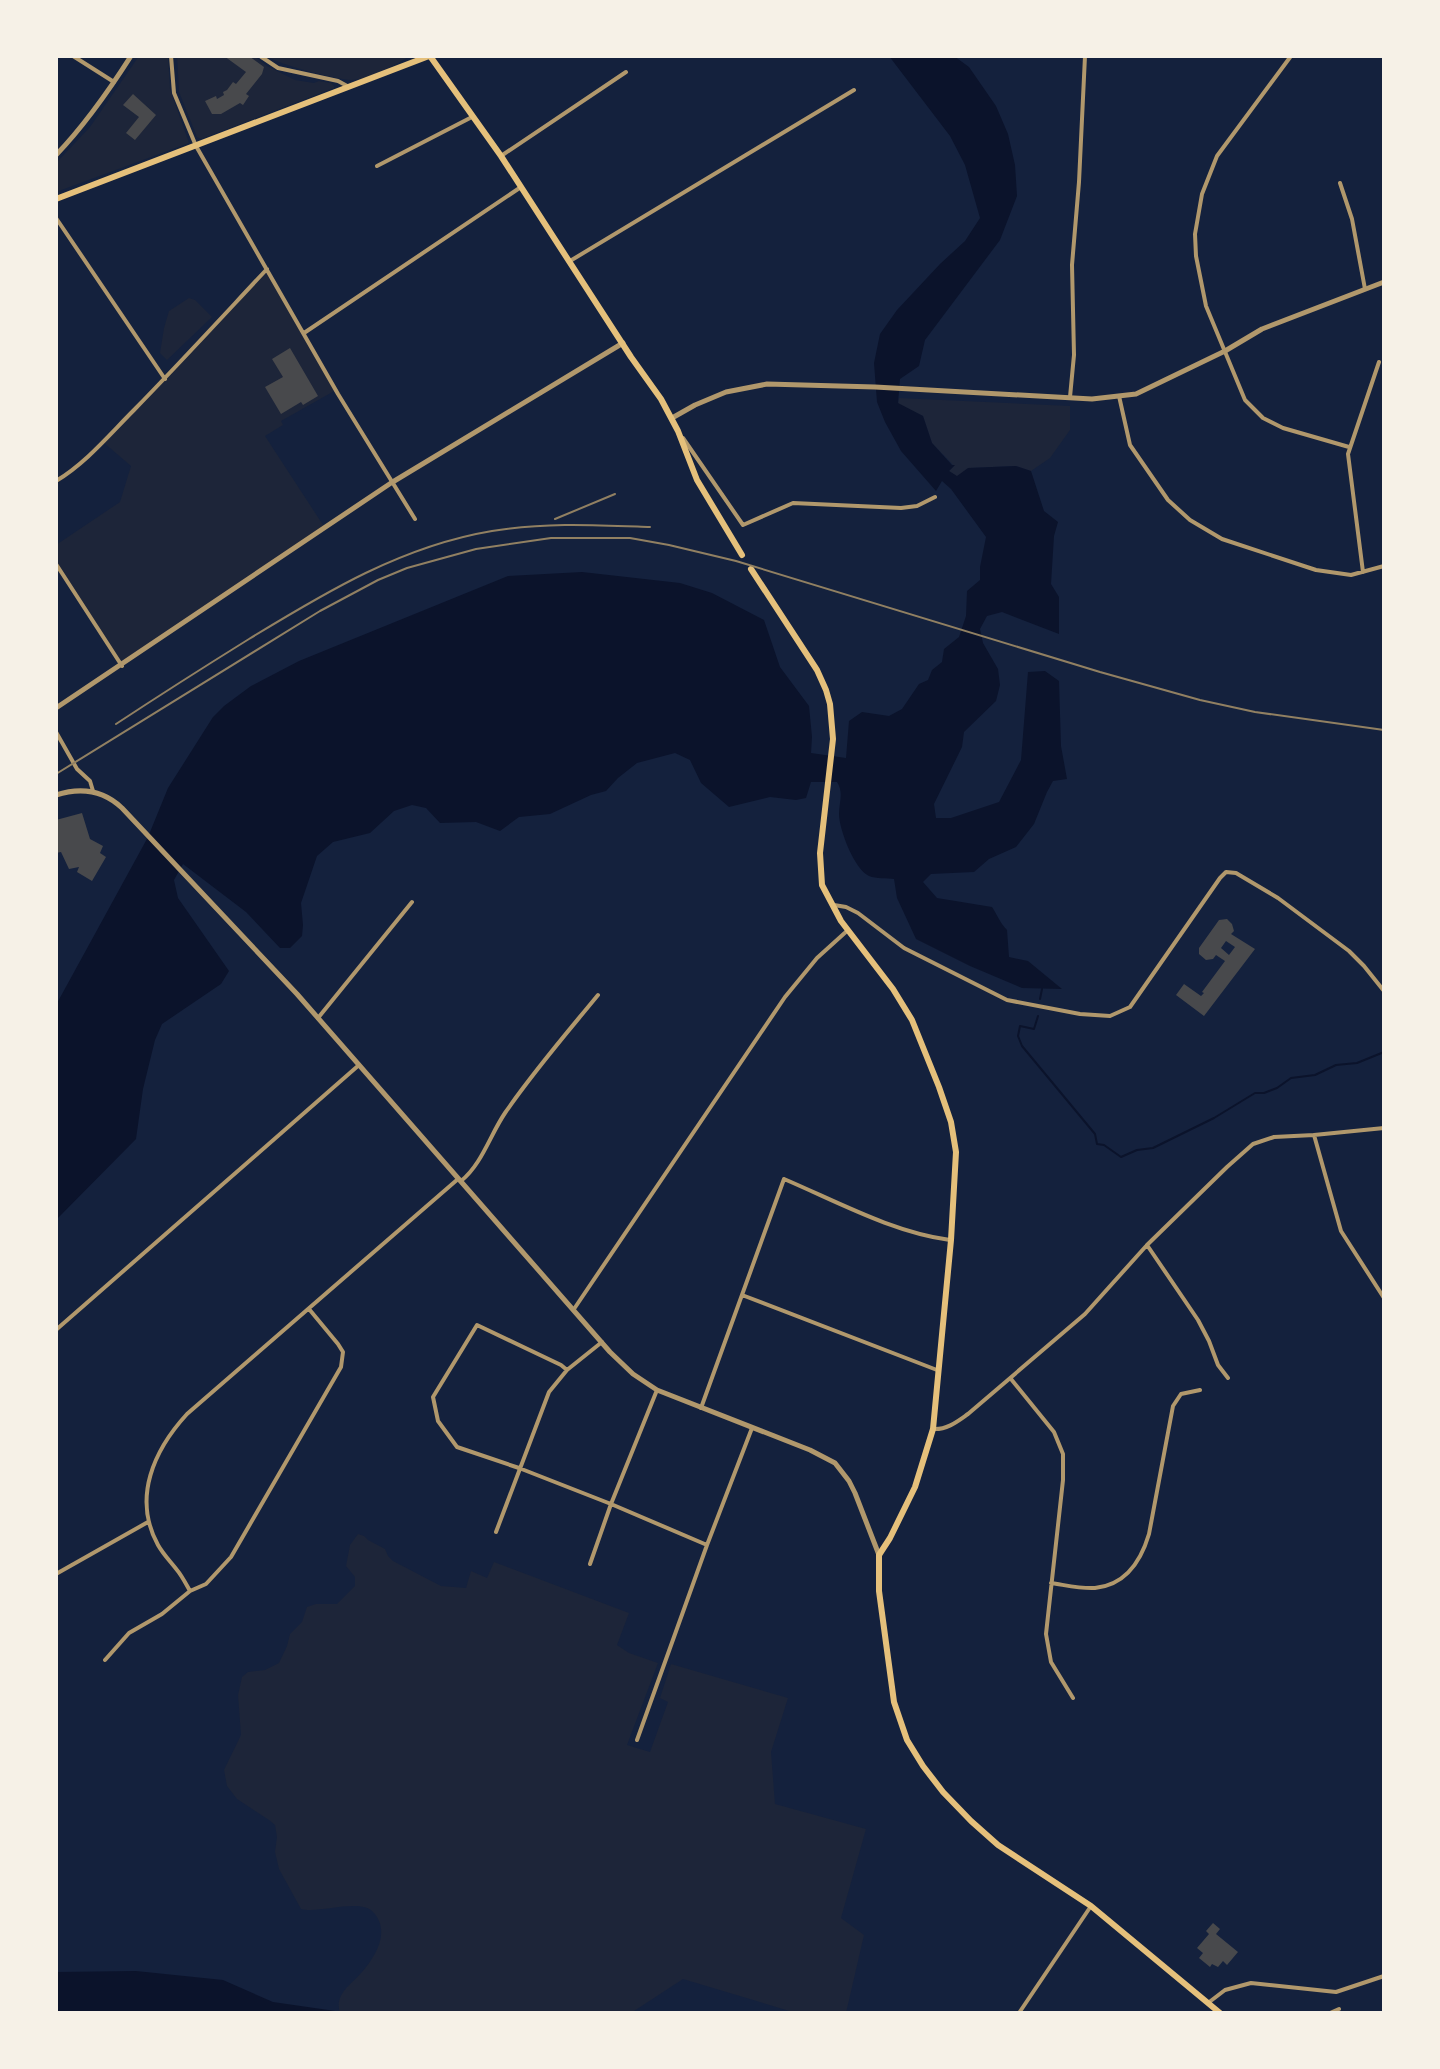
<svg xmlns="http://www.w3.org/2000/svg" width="1440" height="2069" font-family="'DejaVu Sans',sans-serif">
	<rect width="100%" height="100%" fill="#14213d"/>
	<path fill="#1d2539" d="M 139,56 L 168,56 L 170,89 L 189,143 L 56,192 L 56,163 L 90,127 Z
		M 177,56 L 254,56 L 267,66 L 295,80 L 314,83 L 319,81 L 331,83 L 334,86 L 334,88 L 201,139 L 197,137 L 179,92 Z
		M 266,56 L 409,56 C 400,64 363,81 351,80 C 333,79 281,65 266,56 Z
		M 267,269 L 336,390 L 281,421 L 283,425 L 265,436 L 325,528 L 122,666 L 56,564 L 56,545 L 120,502 L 131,466 L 103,442 Z
		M 189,298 L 195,300 L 212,317 L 167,360 L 160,353 L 164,328 L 169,311 Z
		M 899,398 L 1070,406 L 1070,430 L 1050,458 L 1031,471 L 1016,466 L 969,468 L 957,477 L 949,471 L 954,466 L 932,443 L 923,416 L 898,404 Z
		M 358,1534 L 364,1536 L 368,1540 L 385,1549 L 388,1556 L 393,1561 L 441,1586 L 466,1588 L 471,1571 L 487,1578 L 494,1562 L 629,1613 L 617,1645 L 629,1653 L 658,1663 L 627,1745 L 650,1752 L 668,1702 L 660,1698 L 671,1664 L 788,1698 L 771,1752 L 775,1804 L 866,1829 L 841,1918 L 864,1935 L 846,2013 L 796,2013 L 683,1979 L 631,2013 L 340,2013 C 334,1994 351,1985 362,1972 C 376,1956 391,1931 373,1912 C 360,1898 319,1914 301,1909 L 279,1869 L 275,1852 L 277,1837 L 275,1825 L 269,1820 L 237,1799 L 227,1786 L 224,1770 L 241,1735 L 238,1695 L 242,1677 L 248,1672 L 265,1670 L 279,1663 L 287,1646 L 290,1634 L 302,1622 L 307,1607 L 316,1604 L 337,1604 L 355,1586 L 355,1577 L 346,1566 L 350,1545 Z"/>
	<path fill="#0b132b" d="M 889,56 L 954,56 L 969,67 L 996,106 L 1008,134 L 1015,165 L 1017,196 L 1000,240 L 925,340 L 919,366 L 900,379 L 898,403 L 923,416 L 932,443 L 952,465 L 955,465 L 949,471 L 957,476 L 968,468 L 1016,466 L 1031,471 L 1044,511 L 1058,522 L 1054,536 L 1051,584 L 1059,597 L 1059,634 L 1002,612 L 987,616 L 980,629 L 983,643 L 998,669 L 1000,685 L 996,701 L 964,732 L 962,747 L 934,804 L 936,818 L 951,818 L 999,802 L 1021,760 L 1028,672 L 1045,671 L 1059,681 L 1061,746 L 1067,779 L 1053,781 L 1047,792 L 1034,824 L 1016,847 L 989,859 L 974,872 L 931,874 L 923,882 L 937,898 L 992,907 C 998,916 1000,923 1007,930 L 1009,957 L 1028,961 L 1062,989 L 1022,988 L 970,966 L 916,939 L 897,898 L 894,879 C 887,878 876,879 869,876 C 854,869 839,829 839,814 C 839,802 844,793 837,782 L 811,782 L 806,798 L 796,800 L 770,797 L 729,807 L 701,783 L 690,760 L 675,753 L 637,763 L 618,778 L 606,791 L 591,795 L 550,814 L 519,817 L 500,831 L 476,822 L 440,823 L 426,808 L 412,805 L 394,811 L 370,833 L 333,842 L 317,856 L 301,903 L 303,925 L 302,936 L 290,948 L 280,948 L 246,912 L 183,864 L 174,880 L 178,898 L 229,971 L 221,984 L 162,1024 L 155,1040 L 143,1089 L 136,1139 L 56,1220 L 56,1005 L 148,837 L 168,788 L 213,717 L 224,706 L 251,686 L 299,661 L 508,576 L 582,572 L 680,583 L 712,593 L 764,620 L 780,667 L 809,706 L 812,737 L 811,753 L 846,758 L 849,721 L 862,712 L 889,716 L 902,709 L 919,684 L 928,680 L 932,670 L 942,662 L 944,649 L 959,637 L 966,616 L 967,591 L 980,580 L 980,567 L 986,537 L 951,489 L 942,481 L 936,491 L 901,451 L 885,422 L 877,402 L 874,363 L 880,334 L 897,310 L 940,264 L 965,241 L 980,218 L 965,165 L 950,136 Z
		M 136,1971 L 223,1980 L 273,2002 L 349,2013 L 56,2013 L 56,1972 Z"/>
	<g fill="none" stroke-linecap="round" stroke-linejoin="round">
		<path stroke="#0b132b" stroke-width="2" d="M 1040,999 L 1042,989
			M 1038,1016 L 1034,1029 L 1020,1026 L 1018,1036 L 1022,1046 L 1095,1134 L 1097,1144 L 1104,1145 L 1121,1157 L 1137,1150 L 1153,1148 L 1214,1118 L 1255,1093 L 1264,1093 L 1277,1088 L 1291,1078 L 1315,1075 L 1336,1065 L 1357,1063 L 1384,1052"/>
	</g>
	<path fill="#48494c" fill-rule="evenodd" d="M 224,56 L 249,56 L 264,67 L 262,74 L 246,94 L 249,96 L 243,105 L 240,103 L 221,114 L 212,114 L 205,101 L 216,96 L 217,99 L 224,95 L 223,92 L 227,90 L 233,82 L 236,84 L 246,72 Z
		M 133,94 L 156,115 L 135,140 L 126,133 L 139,117 L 123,105 Z
		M 290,348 L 318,396 L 303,405 L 301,402 L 281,414 L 265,387 L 283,377 L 272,359 Z
		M 82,813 L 90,839 L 103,846 L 100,853 L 106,857 L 92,881 L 77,872 L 79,867 L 69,869 L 61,852 L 56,853 L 56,820 Z
		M 1227,919 L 1232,924 L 1234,931 L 1231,934 L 1255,949 L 1204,1016 L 1176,995 L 1184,984 L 1201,996 L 1204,993 L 1202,992 L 1225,961 L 1216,955 L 1213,959 L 1206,960 L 1199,954 L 1199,948 L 1219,920 ZM 1226,941 L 1235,947 L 1229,955 L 1221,948 Z
		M 1213,1923 L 1220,1929 L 1216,1934 L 1238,1952 L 1227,1965 L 1223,1961 L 1218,1967 L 1212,1964 L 1210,1967 L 1199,1958 L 1203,1953 L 1197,1948 L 1209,1934 L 1206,1931 Z"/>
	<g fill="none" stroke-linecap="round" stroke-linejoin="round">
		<path stroke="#b1986c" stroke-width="4" d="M 73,56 L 114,82
			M 171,56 L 174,93 L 196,146 L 338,394 L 415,519
			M 260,56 L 278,68 L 338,81 L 349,87
			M 1291,56 L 1217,156 L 1202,194 L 1195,234 L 1196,256 L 1206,306 L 1245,400 L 1263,418 L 1283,428 L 1349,447
			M 501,156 L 626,72
			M 377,166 L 472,117
			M 1340,183 L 1352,219 L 1365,289
			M 56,218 L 165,379
			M 570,261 L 854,90
			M 304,333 L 521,187
			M 1119,396 L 1130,445 L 1168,500 L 1190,520 L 1222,539 L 1316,570 L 1351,575 L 1384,566
			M 1070,397 L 1074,355 L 1072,265 L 1079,182 L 1085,56
			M 683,438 L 743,525 L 793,503 L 901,508 L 917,506 L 935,497
			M 56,481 C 86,463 109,435 134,410 C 179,364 223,316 267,269
			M 56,564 L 122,666
			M 1363,572 L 1348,454 L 1379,362
			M 56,732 L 77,769 L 90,781 L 93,791
			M 834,905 L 846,907 L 858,913 L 904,948 L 1007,1000 L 1080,1014 L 1110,1016 L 1130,1007 L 1220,878 L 1226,872 L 1236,873 L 1278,898 L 1349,951 L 1364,966 L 1384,991
			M 318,1018 L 412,902
			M 1314,1135 L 1341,1231 L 1384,1298
			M 461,1181 C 482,1164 490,1135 505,1113 C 533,1072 566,1034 598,995
			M 1147,1245 L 1198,1320 L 1209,1341 L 1218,1365 L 1228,1378
			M 742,1295 L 937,1370
			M 574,1309 L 785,997 L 817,958 L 848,930
			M 57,1329 L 359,1065
			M 567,1370 L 561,1365 L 477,1325 L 433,1397 L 438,1421 L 457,1447 L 519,1468 L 611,1504 L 707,1545
			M 1011,1379 L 1054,1432 L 1063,1454 L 1063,1480 L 1046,1634 L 1051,1662 L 1073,1698
			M 701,1408 L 784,1179 C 838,1202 892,1232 950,1240
			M 933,1429 C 947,1430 958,1421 968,1414 L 1085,1314 L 1147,1245 L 1227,1167 L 1253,1144 L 1274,1137 L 1314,1135 L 1384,1128
			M 496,1532 L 549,1392 L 567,1370 L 602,1342
			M 590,1564 L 611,1504 L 657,1390
			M 56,1574 L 148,1522
			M 1051,1583 C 1065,1585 1081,1589 1095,1588 C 1126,1585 1141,1561 1149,1534 L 1173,1406 L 1181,1394 L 1200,1390
			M 190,1591 L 206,1584 L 231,1557 L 341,1367 L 343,1352 L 338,1344 L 309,1309
			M 105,1660 L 129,1633 L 162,1614 L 190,1591 C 186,1584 182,1576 177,1570 C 170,1561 163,1554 158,1545 C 132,1498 154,1450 187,1414 L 458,1179
			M 637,1740 L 707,1545 L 752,1428
			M 1208,2003 L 1225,1990 L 1251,1983 L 1336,1992 L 1384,1976
			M 1019,2013 L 1091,1906
			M 1330,2013 L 1339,2009"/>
		<path stroke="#b1986c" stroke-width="5" d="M 56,155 C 85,125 108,92 131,56
			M 672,418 L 695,405 L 726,392 L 767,384 L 875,387 L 1092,399 L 1136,394 L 1225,351 L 1262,329 L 1384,282
			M 56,708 L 391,483 L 623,343
			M 56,795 C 81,787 103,790 122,808 L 297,994 L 610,1352 L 633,1374 L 657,1390 L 810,1450 L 835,1463 L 849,1481 L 855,1493 L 879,1555"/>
		<path stroke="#e5c07b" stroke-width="6" d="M 430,56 L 501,156 L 631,357 L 661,399 L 678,431 L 697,480 L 742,555
			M 56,199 L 429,56
			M 751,569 L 817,670 L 826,690 L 830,704 L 833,739 L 820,853 L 822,885 L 841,921 L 893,989 L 912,1020 L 939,1087 L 951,1122 L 956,1152 L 951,1240 L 933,1429 L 915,1487 L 890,1538 L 879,1555 L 879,1591 L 894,1702 L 907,1740 L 923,1766 L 943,1792 L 971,1821 L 998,1845 L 1091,1906 L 1220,2013"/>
		<path stroke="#918062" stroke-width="2" d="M 555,519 L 615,494
			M 116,724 C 160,695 204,667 249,639 C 326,592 402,546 492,531 C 545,522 597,525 650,527
			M 56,774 L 320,611 L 378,580 L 407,568 L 476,549 L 551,538 L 630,538 L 669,545 L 736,561 L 1100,672 L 1200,700 L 1255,712 L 1384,730"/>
	</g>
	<rect width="1440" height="2069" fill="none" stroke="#f6f1e7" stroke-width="116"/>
</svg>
